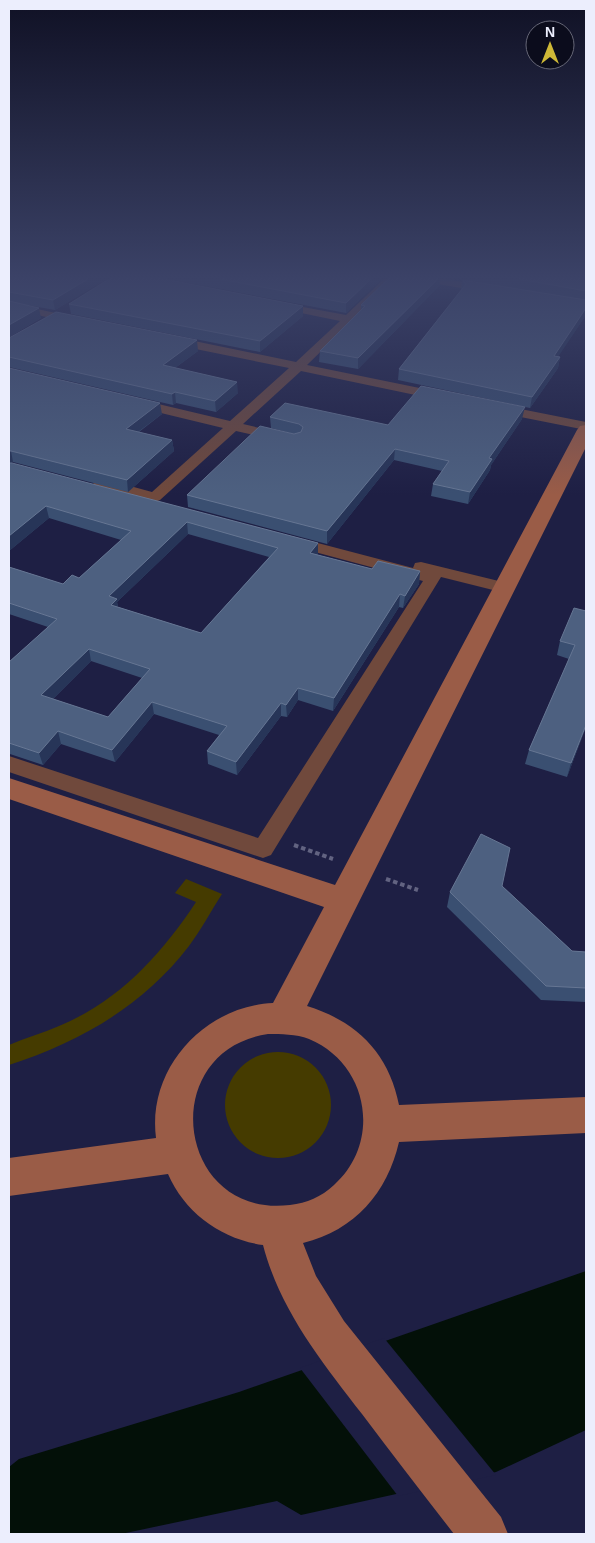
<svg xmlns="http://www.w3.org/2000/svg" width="595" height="1543" font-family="Arial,sans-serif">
	<rect width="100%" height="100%" fill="#1e1f44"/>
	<path fill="#453b00" d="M 186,879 L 222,894 C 211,911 201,930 189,946 C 143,1006 80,1042 9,1065 L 9,1045 C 25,1038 43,1033 59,1026 C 119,1001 161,955 196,902 L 175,893 Z
		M225 1105a53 53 0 1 1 106 0a53 53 0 1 1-106 0Z"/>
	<path fill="#031008" d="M 586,1271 L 586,1430 L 496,1472 L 301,1515 L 277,1501 L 121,1534 L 9,1534 L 9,1467 L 19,1459 L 239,1392 Z"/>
	<path fill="#1e1f44" d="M 384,1338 L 496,1475 L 398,1496 L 300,1368 Z"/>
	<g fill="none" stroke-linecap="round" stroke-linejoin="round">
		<path stroke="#626381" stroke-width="4" stroke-dasharray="4.5 3" stroke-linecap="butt" d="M 294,845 L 333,859
			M 386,879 L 418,890"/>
		<path fill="#70493c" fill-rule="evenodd" d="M 384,279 L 395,279 L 307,365 L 444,393 L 451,397 L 449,400 L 444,401 L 301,371 L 243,424 L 289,435 L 291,438 L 289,441 L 284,442 L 236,431 L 160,500 L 155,502 L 96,486 L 93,483 L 96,480 L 101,478 L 152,492 L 223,428 L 128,405 L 126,402 L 128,399 L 133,398 L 230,421 L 289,368 L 166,343 L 164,340 L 166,337 L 170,336 L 296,362 L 340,321 L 272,307 L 270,305 L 272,303 L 276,302 L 346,315 Z
			M 421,279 L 446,279 L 490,287 L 495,290 L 490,293 L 426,282 Z
			M 9,303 L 79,318 L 85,321 L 79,324 L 9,309 Z
			M 496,404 L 586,422 L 586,430 L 491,411 L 489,408 L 491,405 Z
			M 291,536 L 413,568 L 415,563 L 421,562 L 511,584 L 514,588 L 511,592 L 505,593 L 441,577 L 271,855 L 263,858 L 9,772 L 9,756 L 258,838 L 423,581 L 285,544 L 283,541 L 285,538 Z"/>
		<path fill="#9a5c47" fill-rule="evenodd" d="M 586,425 L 586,447 L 307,1006 C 356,1021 389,1053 399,1105 L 586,1097 L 586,1133 L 399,1142 C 387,1193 355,1230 303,1243 L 316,1276 L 344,1321 L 501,1517 L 508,1534 L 454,1534 C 423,1494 392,1454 362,1414 C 321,1361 280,1310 263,1245 C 221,1239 185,1213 168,1174 L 9,1196 L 9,1158 L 156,1138 C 147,1068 205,1006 273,1003 L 324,907 L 9,799 L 9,778 L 335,885 L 577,430 L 580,426 ZM 268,1034 C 281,1034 296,1034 309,1039 C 369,1064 382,1142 334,1185 C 321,1197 307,1203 290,1205 C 176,1219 155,1051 268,1034 Z"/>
	</g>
	<path fill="#3a4f71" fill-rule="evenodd" d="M 9,279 L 106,279 L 55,310 L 27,305 L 41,318 L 9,337 Z
		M 168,279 L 381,279 L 346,313 Z
		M 388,279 L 440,279 L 439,286 L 358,369 L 319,362 L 320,351 L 361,310 L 361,305 Z
		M 460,279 L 586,279 L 586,315 L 558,356 L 560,357 L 558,368 L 530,408 L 398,380 L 399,369 L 461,290 L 462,280 L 485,284 Z
		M 69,304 L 303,316 L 260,352 L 71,314 Z
		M 9,338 L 198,351 L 175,368 L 238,393 L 216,412 L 176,403 L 173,405 L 9,367 Z
		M 9,368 L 162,414 L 139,432 L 172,440 L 174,451 L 128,492 L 13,462 L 9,463 L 318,543 L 318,555 L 372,569 L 420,571 L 419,584 L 403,608 L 399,607 L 333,711 L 298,700 L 287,717 L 281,716 L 237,775 L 208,764 L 207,751 L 219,735 L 154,714 L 115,762 L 61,744 L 43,765 L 10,754 L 9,755 L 9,662 L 48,627 L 9,614 L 9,567 L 63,584 L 79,578 L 121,540 L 49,518 L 9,551 ZM 188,534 L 269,557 L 201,633 L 118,607 L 117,602 ZM 91,661 L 142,678 L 108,717 L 53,699 Z
		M 270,417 L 388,425 L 522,419 L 491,465 L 490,470 L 468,504 L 431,496 L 433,484 L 442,471 L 394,460 L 327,544 L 188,507 L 187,495 L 294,434 L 271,428 Z
		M 586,611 L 586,727 L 567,777 L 525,764 L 529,750 L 569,659 L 557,655 L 560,641 Z
		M 502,886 L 572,951 L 586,952 L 586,1002 L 541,1000 L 447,907 L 450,892 Z"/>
	<path fill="#273558" d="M 88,279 L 106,279 L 55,310 L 53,300 Z
		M 371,279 L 381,279 L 346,313 L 346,303 Z
		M 438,279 L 440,279 L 439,286 L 358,369 L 358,358 Z
		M 303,306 L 303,316 L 260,352 L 260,341 Z
		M 39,308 L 41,318 L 9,337 L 9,325 Z
		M 586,308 L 586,315 L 552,366 L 554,356 Z
		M 197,340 L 198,351 L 164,376 L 163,365 Z
		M 560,357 L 558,368 L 530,408 L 532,397 Z
		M 237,382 L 238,393 L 216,412 L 215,401 Z
		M 175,392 L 176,403 L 173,405 L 172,394 Z
		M 160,403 L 162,414 L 127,440 L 126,429 Z
		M 525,407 L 522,419 L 491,465 L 490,470 L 468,504 L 470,492 L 489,458 Z
		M 172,440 L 174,451 L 128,492 L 127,480 Z
		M 395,449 L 394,460 L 327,544 L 327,531 Z
		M 9,451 L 11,451 L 13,462 L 9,464 Z
		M 46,506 L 49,518 L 9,551 L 9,536 Z
		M 187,522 L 188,534 L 117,602 L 119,611 L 113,617 L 109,596 Z
		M 318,543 L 318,555 L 310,553 Z
		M 420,571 L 419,584 L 403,608 L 405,596 Z
		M 400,594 L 399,607 L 333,711 L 334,698 Z
		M 89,649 L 91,661 L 44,708 L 41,695 Z
		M 298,688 L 298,700 L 287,717 L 286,705 Z
		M 152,702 L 154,714 L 115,762 L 112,750 Z
		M 281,703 L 281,716 L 237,775 L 236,762 Z
		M 586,725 L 586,727 L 567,777 L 571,763 Z
		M 58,731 L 61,744 L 43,765 L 39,753 Z"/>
	<path fill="#4d6080" stroke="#667693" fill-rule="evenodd" d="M 9,279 L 88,279 L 53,300 L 9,292 Z
		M 109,279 L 164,279 L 303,306 L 260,341 L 69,304 Z
		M 220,279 L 371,279 L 346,303 Z
		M 388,279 L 438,279 L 358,358 L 320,351 L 365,306 L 361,305 Z
		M 519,279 L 586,279 L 586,291 Z
		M 462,280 L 586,300 L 586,308 L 554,356 L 560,357 L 532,397 L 399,369 L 466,284 Z
		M 9,301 L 39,308 L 9,325 Z
		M 56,312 L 197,340 L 163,365 L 237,382 L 215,401 L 175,392 L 172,394 L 9,357 L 9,338 Z
		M 9,368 L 160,403 L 126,429 L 172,440 L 127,480 L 11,451 L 9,451 Z
		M 421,386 L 525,407 L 489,458 L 492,459 L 470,492 L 433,484 L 449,461 L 395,449 L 327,531 L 187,495 L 260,426 L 294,434 L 301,432 L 303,427 L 299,424 L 270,417 L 285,403 L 388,425 Z
		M 9,463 L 12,463 L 318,543 L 310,553 L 372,569 L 378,561 L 420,571 L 405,596 L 400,594 L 334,698 L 298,688 L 286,705 L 281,703 L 236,762 L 207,751 L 227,726 L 152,702 L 112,750 L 58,731 L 39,753 L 9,743 L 9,662 L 57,619 L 9,603 L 9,567 L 63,584 L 72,575 L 79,578 L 131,531 L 46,506 L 9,536 ZM 187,522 L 278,548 L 201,633 L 111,605 L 117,599 L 109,596 ZM 89,649 L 150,669 L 108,717 L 41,695 Z
		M 574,608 L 586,611 L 586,725 L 571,763 L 529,750 L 575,645 L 560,641 Z
		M 481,834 L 510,848 L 502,886 L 572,951 L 586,952 L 586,988 L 546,986 L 450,892 Z"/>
	<linearGradient id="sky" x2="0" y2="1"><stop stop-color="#101125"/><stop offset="0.56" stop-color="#3b4267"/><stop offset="1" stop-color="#3b4267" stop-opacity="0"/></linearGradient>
	<rect width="595" height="495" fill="url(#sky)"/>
	<rect width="595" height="1543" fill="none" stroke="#eceefd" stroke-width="20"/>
	<g transform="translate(550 45)"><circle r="24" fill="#0b0c1c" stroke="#656676"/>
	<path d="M0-4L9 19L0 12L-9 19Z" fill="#ceb837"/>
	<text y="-8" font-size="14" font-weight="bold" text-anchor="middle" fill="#eceefd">N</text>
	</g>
</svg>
